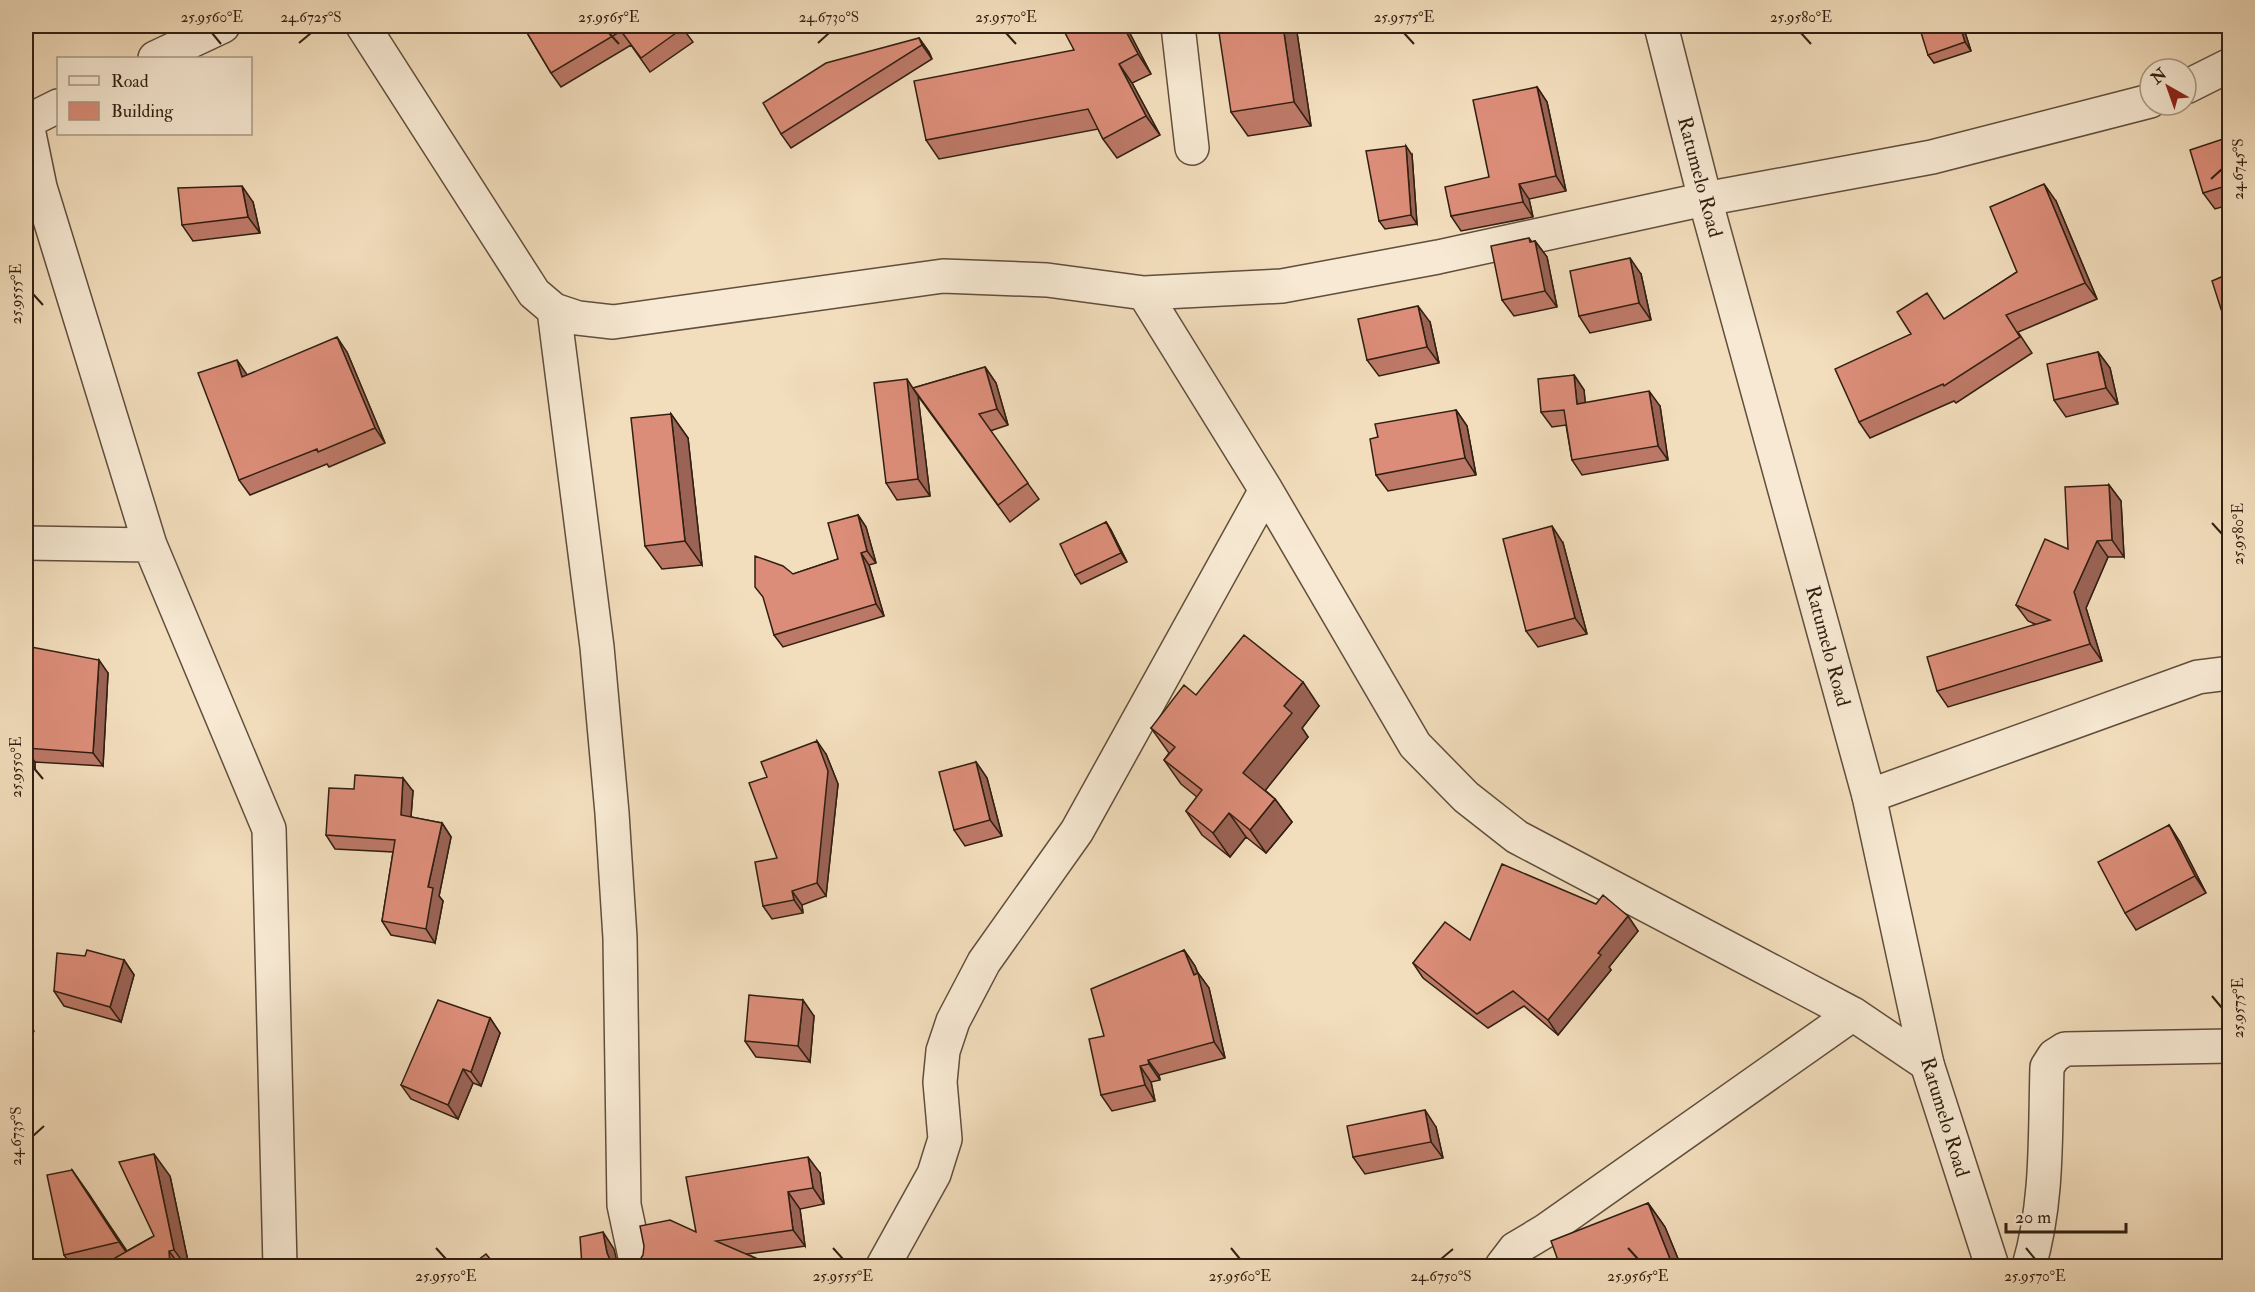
<svg xmlns="http://www.w3.org/2000/svg" width="2255" height="1292" font-family="'IM FELL Double Pica',serif">
	<rect width="100%" height="100%" fill="#f2ddbc"/>
	<filter id="stains"><feTurbulence type="fractalNoise" baseFrequency=".00333" numOctaves="4"/><feColorMatrix values="0 0 0 0 .2 0 0 0 0 .09 0 0 0 0 .02 0 0 0 .5 -.17"/></filter>
	<radialGradient id="worn" r=".72"><stop offset=".6" stop-color="#630" stop-opacity="0"/><stop offset="1" stop-color="#630" stop-opacity=".3"/></radialGradient>
	<g fill="none" stroke-linecap="round" stroke-linejoin="round">
		<defs>
			<path id="minor" d="M 363,26 L 534,293 L 554,310 L 578,318 L 613,322 L 943,276 L 1047,280 L 1144,293 L 1282,286 L 1438,257 L 1705,199 L 1932,157 L 2150,101
				M 1178,26 L 1192,148
				M 155,58 L 223,26
				M 2186,87 L 2230,65
				M 26,119 L 40,187 L 150,545 L 269,829 L 280,1266
				M 26,122 L 58,106
				M 1144,293 L 1266,490 L 1415,745 L 1466,797 L 1517,837 L 1853,1014 L 1927,1064
				M 554,310 L 597,647 L 612,813 L 620,938 L 624,1205 L 637,1266
				M 26,543 L 150,545
				M 1869,796 L 2198,677 L 2230,673
				M 883,1266 L 934,1174 L 945,1139 L 940,1082 L 943,1051 L 953,1021 L 984,962 L 1077,831 L 1266,490
				M 1502,1266 L 1515,1249 L 1545,1231 L 1853,1014
				M 2029,1266 C 2048,1202 2045,1134 2047,1067 L 2054,1056 L 2065,1049 L 2230,1046"/>
			<path id="tertiary" d="M 1661,26 L 1705,199 L 1869,796 L 1927,1064 L 1992,1266"/>
		</defs>
		<use href="#minor" stroke="#614e3c" stroke-width="36"/>
		<use href="#tertiary" stroke="#614e3c" stroke-width="36"/>
		<use href="#minor" stroke="#f7e9d3" stroke-width="33"/>
		<use href="#tertiary" stroke="#f7e9d3" stroke-width="33"/>
	</g>
	<path fill="#bd7968" stroke="#311f11" stroke-width="1.5" d="M 523,26 L 681,26 L 693,42 L 650,72 L 631,45 L 561,87 L 551,73 Z
		M 1073,26 L 1126,26 L 1151,74 L 1132,83 L 1160,135 L 1117,158 L 1103,139 L 1098,129 L 939,159 L 926,140 L 1074,50 Z
		M 1296,26 L 1311,126 L 1248,136 L 1231,112 Z
		M 1963,26 L 1971,51 L 1934,63 L 1928,55 Z
		M 919,38 L 929,52 L 932,59 L 791,148 L 781,134 Z
		M 1537,87 L 1547,102 L 1566,191 L 1529,199 L 1533,217 L 1461,231 L 1451,216 L 1489,177 Z
		M 2229,137 L 2229,205 L 2215,209 L 2203,193 Z
		M 1412,155 L 1417,224 L 1385,229 L 1379,221 Z
		M 2056,201 L 2097,299 L 2018,332 L 2032,353 L 1956,403 L 1954,401 L 1870,438 L 1859,422 L 1945,319 L 2017,272 Z
		M 253,202 L 260,233 L 193,241 L 182,225 Z
		M 1535,241 L 1547,257 L 1557,307 L 1514,316 L 1502,300 L 1532,242 Z
		M 1641,274 L 1651,320 L 1590,333 L 1579,316 Z
		M 1430,322 L 1439,363 L 1379,376 L 1367,360 Z
		M 347,352 L 385,443 L 329,467 L 327,464 L 250,495 L 239,480 L 247,375 Z
		M 2098,352 L 2110,368 L 2118,404 L 2066,417 L 2054,400 Z
		M 985,367 L 996,383 L 1008,425 L 990,431 L 1039,499 L 1010,522 L 918,396 L 930,496 L 897,500 L 886,483 L 913,388 Z
		M 1574,375 L 1584,390 L 1585,403 L 1660,406 L 1668,460 L 1582,475 L 1572,460 L 1566,425 L 1552,427 L 1541,412 Z
		M 1456,410 L 1467,426 L 1476,475 L 1388,491 L 1376,475 L 1378,437 Z
		M 671,414 L 688,438 L 702,565 L 662,569 L 645,546 Z
		M 2109,485 L 2121,501 L 2124,557 L 2108,557 L 2086,608 L 2102,661 L 1948,707 L 1937,691 L 2035,624 L 2028,621 L 2016,605 L 2068,549 Z
		M 858,515 L 866,527 L 876,563 L 869,565 L 884,616 L 783,647 L 774,635 L 793,574 L 838,559 Z
		M 1106,522 L 1111,530 L 1127,562 L 1081,584 L 1075,575 Z
		M 1563,543 L 1587,634 L 1538,647 L 1526,631 Z
		M 26,646 L 108,673 L 103,766 L 35,762 L 35,769 L 26,769 Z
		M 1196,695 L 1319,706 L 1302,728 L 1308,737 L 1265,790 L 1275,799 L 1292,822 L 1266,853 L 1246,837 L 1230,857 L 1202,835 L 1186,811 L 1197,797 L 1181,784 L 1164,760 L 1169,753 L 1151,728 Z
		M 826,754 L 838,784 L 826,896 L 802,905 L 803,913 L 772,919 L 763,906 L 777,858 L 767,777 Z
		M 976,762 L 987,778 L 1002,836 L 965,846 L 954,830 Z
		M 413,791 L 411,817 L 442,823 L 451,837 L 439,896 L 443,901 L 435,943 L 391,935 L 382,921 L 393,852 L 335,849 L 326,835 Z
		M 2169,825 L 2180,842 L 2206,893 L 2136,930 L 2125,913 Z
		M 1596,904 L 1628,916 L 1638,931 L 1609,967 L 1611,970 L 1558,1035 L 1524,1006 L 1488,1028 L 1423,978 L 1413,963 L 1470,940 Z
		M 1184,950 L 1195,966 L 1198,973 L 1209,988 L 1225,1058 L 1159,1075 L 1160,1080 L 1151,1082 L 1155,1101 L 1112,1111 L 1101,1095 L 1104,1036 Z
		M 124,960 L 134,975 L 121,1022 L 64,1006 L 54,991 Z
		M 814,1016 L 810,1062 L 756,1057 L 745,1041 Z
		M 490,1018 L 500,1033 L 481,1086 L 473,1083 L 458,1119 L 411,1099 L 401,1085 Z
		M 1436,1127 L 1443,1158 L 1365,1174 L 1353,1157 Z
		M 72,1170 L 127,1251 L 154,1236 L 170,1176 L 189,1266 L 72,1266 L 64,1255 Z
		M 820,1173 L 824,1204 L 800,1209 L 805,1246 L 747,1254 L 760,1260 L 764,1266 L 632,1266 Z
		M 1648,1203 L 1665,1227 L 1681,1266 L 1560,1266 Z"/>
	<path fill="#9a6355" stroke="#311f11" stroke-width="1.5" d="M 1123,26 L 1126,26 L 1151,74 L 1138,54 Z
		M 1283,26 L 1296,26 L 1311,126 L 1294,102 Z
		M 1960,26 L 1963,26 L 1971,51 L 1965,42 Z
		M 919,38 L 929,52 L 932,59 L 922,45 Z
		M 1119,64 L 1132,83 L 1160,135 L 1146,116 Z
		M 1537,87 L 1547,102 L 1566,191 L 1556,176 Z
		M 1406,146 L 1412,155 L 1417,224 L 1411,215 Z
		M 1519,184 L 1529,199 L 1533,217 L 1523,202 Z
		M 2044,184 L 2056,201 L 2097,299 L 2085,283 Z
		M 242,186 L 253,202 L 260,233 L 248,217 Z
		M 1529,238 L 1537,249 L 1535,241 L 1547,257 L 1557,307 L 1545,291 Z
		M 1630,258 L 1641,274 L 1651,320 L 1639,303 Z
		M 1418,306 L 1430,322 L 1439,363 L 1427,347 Z
		M 337,337 L 347,352 L 385,443 L 375,428 Z
		M 2098,352 L 2110,368 L 2118,404 L 2106,388 Z
		M 237,360 L 248,376 L 242,377 Z
		M 985,367 L 996,383 L 1008,425 L 997,409 Z
		M 1574,375 L 1584,390 L 1587,419 L 1577,404 Z
		M 907,379 L 918,396 L 930,496 L 918,479 Z
		M 1649,391 L 1660,406 L 1668,460 L 1658,446 Z
		M 1456,410 L 1467,426 L 1476,475 L 1465,458 Z
		M 671,414 L 688,438 L 702,565 L 685,541 Z
		M 2109,485 L 2121,501 L 2124,557 L 2112,540 Z
		M 858,515 L 866,527 L 876,563 L 867,551 Z
		M 1106,522 L 1111,530 L 1127,562 L 1121,553 Z
		M 1552,526 L 1563,543 L 1587,634 L 1575,618 Z
		M 2097,541 L 2108,557 L 2086,608 L 2102,661 L 2090,644 L 2074,592 Z
		M 861,553 L 869,565 L 884,616 L 876,604 Z
		M 99,660 L 108,673 L 103,766 L 93,753 Z
		M 1303,682 L 1319,706 L 1302,728 L 1308,737 L 1260,797 L 1243,773 L 1284,706 Z
		M 817,741 L 826,754 L 838,784 L 826,896 L 817,883 Z
		M 26,748 L 35,762 L 35,769 L 26,756 Z
		M 976,762 L 987,778 L 1002,836 L 990,820 Z
		M 403,778 L 413,791 L 410,828 L 401,815 Z
		M 1275,799 L 1292,822 L 1266,853 L 1250,830 Z
		M 1229,813 L 1246,837 L 1230,857 L 1213,833 Z
		M 442,823 L 451,837 L 439,896 L 443,901 L 435,943 L 426,929 L 428,887 Z
		M 2169,825 L 2180,842 L 2206,893 L 2195,876 Z
		M 792,891 L 802,905 L 803,913 L 794,900 Z
		M 1628,916 L 1638,931 L 1609,967 L 1611,970 L 1558,1035 L 1548,1020 L 1598,953 Z
		M 1184,950 L 1195,966 L 1198,974 L 1198,973 L 1209,988 L 1225,1058 L 1214,1042 L 1194,975 Z
		M 124,960 L 134,975 L 121,1022 L 110,1007 Z
		M 803,1000 L 814,1016 L 810,1062 L 798,1046 Z
		M 490,1018 L 500,1033 L 481,1086 L 471,1072 Z
		M 26,1020 L 34,1031 L 26,1048 Z
		M 1148,1060 L 1159,1075 L 1160,1080 L 1149,1064 Z
		M 1140,1066 L 1151,1082 L 1155,1101 L 1145,1085 Z
		M 463,1069 L 473,1083 L 458,1119 L 448,1105 Z
		M 1425,1110 L 1436,1127 L 1443,1158 L 1431,1142 Z
		M 154,1154 L 170,1176 L 189,1266 L 186,1266 L 174,1250 Z
		M 808,1157 L 820,1173 L 824,1204 L 813,1188 Z
		M 72,1170 L 89,1194 L 136,1266 L 119,1242 Z
		M 788,1192 L 800,1209 L 805,1246 L 793,1230 Z
		M 1648,1203 L 1665,1227 L 1681,1266 L 1676,1266 L 1670,1259 Z
		M 603,1232 L 614,1249 L 618,1266 L 611,1262 L 607,1253 Z
		M 169,1251 L 180,1266 L 170,1266 Z"/>
	<path fill="#dc8d79" stroke="#311f11" stroke-width="1.5" d="M 523,26 L 681,26 L 683,28 L 641,58 L 621,31 L 551,73 Z
		M 1073,26 L 1123,26 L 1138,54 L 1119,64 L 1146,116 L 1103,139 L 1088,109 L 926,140 L 914,81 L 1074,50 L 1064,31 Z
		M 1218,26 L 1283,26 L 1294,102 L 1231,112 Z
		M 1919,26 L 1960,26 L 1965,42 L 1928,55 Z
		M 919,38 L 922,45 L 781,134 L 763,103 L 826,63 Z
		M 1537,87 L 1556,176 L 1519,184 L 1523,202 L 1451,216 L 1445,187 L 1489,177 L 1473,100 Z
		M 2229,137 L 2229,185 L 2203,193 L 2190,150 Z
		M 1406,146 L 1411,215 L 1379,221 L 1366,151 Z
		M 2044,184 L 2085,283 L 2006,315 L 2020,337 L 1944,386 L 1943,384 L 1859,422 L 1835,369 L 1911,334 L 1897,312 L 1927,293 L 1944,319 L 2017,272 L 1990,207 Z
		M 242,186 L 248,217 L 182,225 L 178,188 Z
		M 1529,238 L 1530,242 L 1535,241 L 1545,291 L 1502,300 L 1491,246 Z
		M 2229,254 L 2229,334 L 2212,281 L 2228,274 Z
		M 1630,258 L 1639,303 L 1579,316 L 1570,271 Z
		M 1418,306 L 1427,347 L 1367,360 L 1358,319 Z
		M 337,337 L 375,428 L 318,452 L 317,449 L 239,480 L 198,373 L 237,360 L 242,377 Z
		M 2098,352 L 2106,388 L 2054,400 L 2047,364 Z
		M 985,367 L 997,409 L 979,414 L 1028,483 L 998,505 L 913,388 Z
		M 1574,375 L 1577,404 L 1649,391 L 1658,446 L 1572,460 L 1564,410 L 1541,412 L 1538,379 Z
		M 907,379 L 918,479 L 886,483 L 874,383 Z
		M 1456,410 L 1465,458 L 1376,475 L 1370,439 L 1378,437 L 1375,424 Z
		M 671,414 L 685,541 L 645,546 L 631,418 Z
		M 2109,485 L 2112,540 L 2097,541 L 2074,592 L 2090,644 L 1937,691 L 1927,657 L 2050,620 L 2016,605 L 2045,539 L 2068,549 L 2065,487 Z
		M 858,515 L 867,551 L 861,553 L 876,604 L 774,635 L 763,597 L 755,587 L 755,556 L 783,566 L 793,574 L 838,559 L 828,523 Z
		M 1106,522 L 1121,553 L 1075,575 L 1060,544 Z
		M 1552,526 L 1575,618 L 1526,631 L 1503,539 Z
		M 1244,635 L 1303,682 L 1284,706 L 1292,713 L 1243,773 L 1275,799 L 1250,830 L 1229,813 L 1213,833 L 1186,811 L 1202,790 L 1164,760 L 1175,747 L 1151,728 L 1184,685 L 1196,695 Z
		M 26,646 L 99,660 L 93,753 L 26,748 L 26,756 Z
		M 817,741 L 828,771 L 817,883 L 792,891 L 794,900 L 763,906 L 755,862 L 777,858 L 749,783 L 767,777 L 761,762 Z
		M 976,762 L 990,820 L 954,830 L 939,772 Z
		M 355,775 L 403,778 L 401,815 L 442,823 L 428,887 L 433,888 L 426,929 L 382,921 L 395,840 L 326,835 L 329,788 L 354,789 Z
		M 2169,825 L 2195,876 L 2125,913 L 2098,862 Z
		M 1502,864 L 1596,904 L 1603,895 L 1628,916 L 1598,953 L 1601,955 L 1548,1020 L 1513,991 L 1477,1014 L 1413,963 L 1445,922 L 1470,940 Z
		M 87,950 L 124,960 L 110,1007 L 54,991 L 57,953 L 85,956 Z
		M 1184,950 L 1194,975 L 1198,973 L 1214,1042 L 1148,1060 L 1149,1064 L 1140,1066 L 1145,1085 L 1101,1095 L 1089,1039 L 1104,1036 L 1091,989 Z
		M 749,995 L 803,1000 L 798,1046 L 745,1041 Z
		M 438,1000 L 490,1018 L 471,1072 L 463,1069 L 448,1105 L 401,1085 Z
		M 1425,1110 L 1431,1142 L 1353,1157 L 1347,1126 Z
		M 154,1154 L 174,1250 L 169,1251 L 170,1266 L 115,1266 L 115,1258 L 154,1236 L 119,1162 Z
		M 808,1157 L 813,1188 L 788,1192 L 793,1230 L 716,1241 L 760,1260 L 707,1266 L 632,1266 L 638,1263 L 643,1255 L 644,1246 L 640,1226 L 670,1220 L 696,1232 L 686,1177 Z
		M 72,1170 L 119,1242 L 64,1255 L 47,1175 Z
		M 1648,1203 L 1670,1259 L 1651,1266 L 1560,1266 L 1551,1241 Z
		M 603,1232 L 607,1253 L 611,1262 L 618,1266 L 582,1266 L 580,1237 Z
		M 486,1254 L 496,1266 L 470,1266 Z
		M 1082,1264 L 1090,1266 L 1081,1266 Z"/>
	<path fill="none" stroke="#311f11" stroke-width="2" d="M 212,33 L 221,44M 609,33 L 619,44M 1006,33 L 1016,44M 1404,33 L 1414,44M 1801,33 L 1811,44M 299,43 L 311,33M 818,43 L 829,33M 2211,179 L 2222,169M 33,294 L 43,305M 2212,523 L 2222,534M 33,767 L 43,779M 2212,996 L 2222,1008M 33,1136 L 44,1126M 436,1248 L 446,1259M 833,1248 L 843,1259M 1231,1248 L 1240,1259M 1628,1248 L 1638,1259M 2026,1248 L 2035,1259M 1441,1259 L 1453,1249"/>
	<g text-anchor="middle" dominant-baseline="central" stroke-width="4.5" stroke-linejoin="round" paint-order="stroke">
		<g font-size="20" fill="#311f11" stroke="#f7e9d3">
			<text transform="translate(1700 177) rotate(75)">Ratumelo Road</text>
			<text transform="translate(1828 646) rotate(75)">Ratumelo Road</text>
			<text transform="translate(1945 1117) rotate(73)">Ratumelo Road</text>
		</g>
	</g>
	<rect width="2255" height="1292" fill="none" stroke="#f2ddbc" stroke-width="66"/>
	<rect x="57" y="57" width="195" height="78" fill="#f7e9d3" stroke="#a89885" stroke-width="1.5"/>
	<rect x="69" y="76" width="30" height="9" fill="#f7e9d3" stroke="#a89885" stroke-width="1.5"/>
	<text x="111" y="87" font-size="18" fill="#311f11">Road</text>
	<rect x="69" y="102" width="30" height="18" fill="#dc8d79" stroke="#a89885" stroke-width="1.5"/>
	<text x="111" y="117" font-size="18" fill="#311f11">Building</text>
	<g transform="translate(2168 87) rotate(320)"><circle r="28" fill="#f7e9d3" stroke="#a89885" stroke-width="1.5"/>
	<path d="M0-4.5L10 22L0 15L-10 22Z" fill="#8f2418"/>
	<text y="-9" font-size="16" font-weight="bold" text-anchor="middle" fill="#311f11">N</text>
	</g>
	<path d="M2006 1223v9h120v-9" fill="none" stroke="#311f11" stroke-width="3"/>
	<text x="2015" y="1223" font-size="18" fill="#311f11" stroke="#f7e9d3" stroke-width="4.5" paint-order="stroke">20 m</text>
	<rect x="33" y="33" width="2189" height="1226" fill="none" stroke="#311f11" stroke-width="2"/>
	<g font-size="15" text-anchor="middle" fill="#311f11">
		<text x="212" y="22">25.9560°E</text>
		<text x="311" y="22">24.6725°S</text>
		<text x="609" y="22">25.9565°E</text>
		<text x="829" y="22">24.6730°S</text>
		<text x="1006" y="22">25.9570°E</text>
		<text x="1404" y="22">25.9575°E</text>
		<text x="1801" y="22">25.9580°E</text>
		<text transform="translate(2238 169) rotate(-90)" y="5">24.6745°S</text>
		<text transform="translate(16 294) rotate(-90)" y="5">25.9555°E</text>
		<text transform="translate(2238 534) rotate(-90)" y="5">25.9580°E</text>
		<text transform="translate(16 767) rotate(-90)" y="5">25.9550°E</text>
		<text transform="translate(2238 1008) rotate(-90)" y="5">25.9575°E</text>
		<text transform="translate(16 1136) rotate(-90)" y="5">24.6735°S</text>
		<text x="446" y="1281">25.9550°E</text>
		<text x="843" y="1281">25.9555°E</text>
		<text x="1240" y="1281">25.9560°E</text>
		<text x="1441" y="1281">24.6750°S</text>
		<text x="1638" y="1281">25.9565°E</text>
		<text x="2035" y="1281">25.9570°E</text>
	</g>
	<rect width="100%" height="100%" filter="url(#stains)"/>
	<rect width="100%" height="100%" fill="url(#worn)"/>
</svg>
